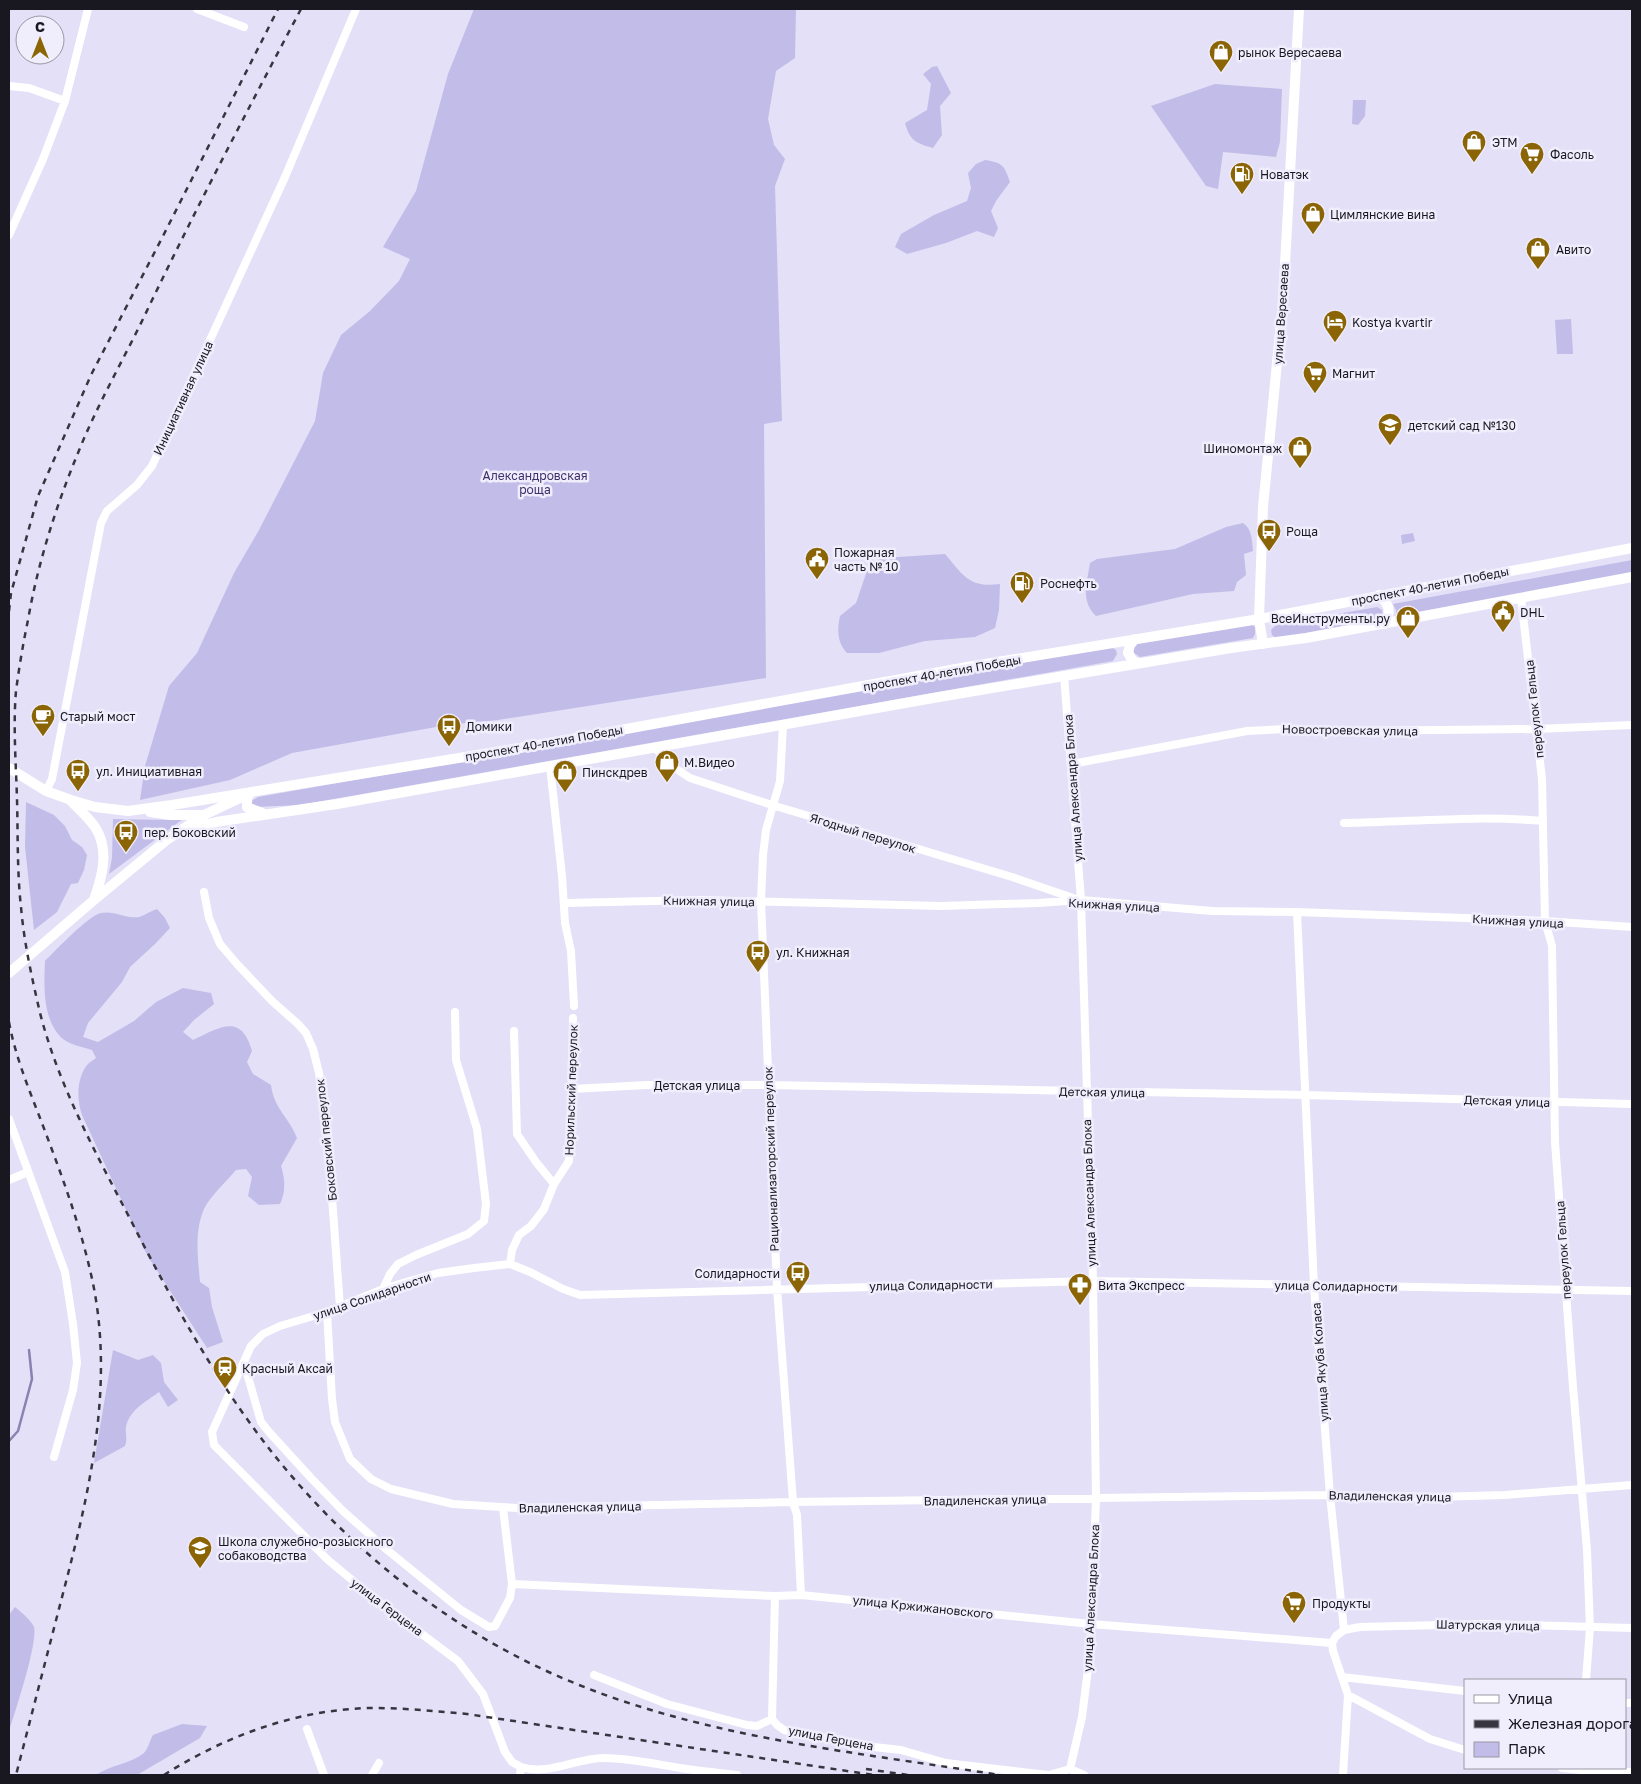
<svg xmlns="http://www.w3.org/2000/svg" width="1641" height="1784" font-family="'Golos Text',sans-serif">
	<rect width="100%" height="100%" fill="#e3e0f7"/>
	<path fill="#c2bce8" d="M 474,9 L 796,9 L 795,58 L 776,71 L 768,119 L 774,145 L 785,159 L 775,186 L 782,421 L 764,424 L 766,678 L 498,720 L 447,725 L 292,753 L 230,780 L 140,800 L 145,766 L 169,686 L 197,653 L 234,573 L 259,530 L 315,421 L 323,373 L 341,335 L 370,311 L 399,281 L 410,259 L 383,247 L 416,191 L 448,74 Z
		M 937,66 L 951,93 L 940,106 L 942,135 L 933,148 C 916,143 910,141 905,123 L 927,110 L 931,84 L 923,74 L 932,67 Z
		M 1215,84 L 1282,89 L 1280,142 L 1276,157 L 1223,152 L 1218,189 L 1206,186 L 1151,106 Z
		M 1353,100 L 1366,100 L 1365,116 L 1358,125 L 1352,124 Z
		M 985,160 C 1003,163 1004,165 1010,182 L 996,201 L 991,211 L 998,228 L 994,237 L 977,231 L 946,243 L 907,254 L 895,247 L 901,234 L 934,215 L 967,201 L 971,188 L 968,173 L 976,164 Z
		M 1571,319 L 1573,354 L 1557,354 L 1555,320 Z
		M 1243,523 C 1252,529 1252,540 1253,551 L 1244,554 L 1246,575 L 1237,582 L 1234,591 L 1193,594 L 1096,616 C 1080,600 1087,583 1090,563 L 1097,559 L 1175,549 L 1226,527 Z
		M 1413,533 L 1415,541 L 1402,544 L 1401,535 Z
		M 945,554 C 964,576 969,588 1000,584 L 999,610 L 995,628 L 975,637 L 925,641 L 879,653 L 847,653 C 837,642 837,630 840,616 L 856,603 L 869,565 L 882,558 Z
		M 1632,560 L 1632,575 L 1396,618 L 1396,610 L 1393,604 Z
		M 1377,607 L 1382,610 L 1383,617 L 1375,622 L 1277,639 L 1272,635 L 1271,630 L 1276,625 Z
		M 1251,624 L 1255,627 L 1255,634 L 1253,638 L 1140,657 L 1134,653 L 1133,649 L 1138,643 Z
		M 1111,647 L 1116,650 L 1117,654 L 1113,661 L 300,805 L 255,807 L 251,804 L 253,800 L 258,797 Z
		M 26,802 L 54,815 L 65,826 L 72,840 L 82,847 L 87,855 L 84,870 L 78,883 L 71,884 L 57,912 L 34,930 L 25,847 Z
		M 113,819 L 167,820 L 183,819 L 109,874 L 112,858 Z
		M 157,909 L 165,918 L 170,928 L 155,944 L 130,967 L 122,982 L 88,1023 L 83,1037 L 98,1042 L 134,1021 L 156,1002 L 183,988 L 211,993 L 214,1004 L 194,1020 L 183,1032 L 193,1040 C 219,1028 241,1012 252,1051 L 247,1062 L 253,1074 L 271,1085 C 274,1109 289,1117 297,1138 L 281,1166 C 285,1179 286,1191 280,1204 L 259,1205 L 248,1196 L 252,1177 L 246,1169 L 236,1170 C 226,1182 211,1195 204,1209 C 194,1232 198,1258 200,1282 L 209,1288 L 212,1307 L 223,1342 L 207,1348 L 147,1255 L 82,1115 C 77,1100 76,1080 87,1065 C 89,1063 93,1060 96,1058 L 92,1050 C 83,1047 70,1045 63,1039 C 42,1021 44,985 45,961 C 55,951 89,915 101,913 C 114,910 126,919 139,917 C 145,915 151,911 157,909 Z
		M 113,1350 L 138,1360 L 153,1355 L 161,1363 L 164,1382 L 178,1400 L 168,1407 L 159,1392 C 147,1401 129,1410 126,1427 C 125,1435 128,1437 125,1446 L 94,1463 Z
		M 15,1607 C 21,1612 31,1620 34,1627 C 38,1643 15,1712 9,1731 L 9,1615 Z
		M 182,1724 L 207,1726 L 200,1738 L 137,1775 L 96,1775 C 110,1765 130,1764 144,1753 C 148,1749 150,1740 153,1735 Z"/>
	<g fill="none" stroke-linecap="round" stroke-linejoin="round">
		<path stroke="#8a82b1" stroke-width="2.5" d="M 9,1441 L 18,1431 L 32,1379 L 29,1350"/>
		<path stroke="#fff" stroke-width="8" d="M 197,9 L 244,27
			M 9,86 L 29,88 L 65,101
			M 9,235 L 43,159 L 65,101 L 88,9
			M 1521,598 L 1542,779 L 1545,921 L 1552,946 L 1555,1142 L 1573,1387 L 1587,1550 L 1590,1628 L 1586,1680
			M 1064,675 L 1081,900 L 1093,1281 L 1096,1499 L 1090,1653 L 1082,1717 L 1070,1769
			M 783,725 L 780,781 L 766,830 L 763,855 L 761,901 L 777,1288 L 793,1502 L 797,1515 L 801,1595
			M 655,748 L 675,768 L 690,778 L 772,805 L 1012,877 L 1076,899
			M 1072,764 L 1247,731 L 1286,729 L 1350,731 L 1537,729 L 1632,725
			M 550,766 L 562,876 L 565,923 L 571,951 L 574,1006
			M 46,791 L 52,779 L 101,523 L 107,511 L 137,485 L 152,466 L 285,177 L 356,9
			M 1344,823 C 1411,822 1477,815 1543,821
			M 204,892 L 209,918 L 220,944 L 237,964 L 272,1001 L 298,1024 L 306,1033 L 313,1049 L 319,1073 L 326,1115 L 340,1307
			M 565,903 L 698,900 L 941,906 L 1038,903 L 1081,900 L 1212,911 L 1297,912 L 1545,921 L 1632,927
			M 1297,912 L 1314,1286 L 1330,1495 L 1344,1630 L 1336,1636 L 1332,1643 L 1333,1651 L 1348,1695 L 1343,1775
			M 514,1031 L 517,1134 L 536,1162 L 554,1184
			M 572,1089 L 647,1085 L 768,1085 L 1304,1095 L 1632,1104
			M 9,1119 L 65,1272 L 73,1324 L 77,1363 L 73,1390 L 54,1457
			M 9,1180 L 28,1172
			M 510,1264 L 512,1250 L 519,1235 L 531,1226 L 544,1209 L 554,1184 L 569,1161 L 572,1089 L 573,1018
			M 383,1289 L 390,1274 L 398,1264 L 416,1255 L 468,1234 L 484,1221 L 486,1204 L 477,1129 L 456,1060 L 455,1012
			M 327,1312 L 332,1399 L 335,1422 L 350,1459 L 371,1479 L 391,1489 L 453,1504 L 518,1508 L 793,1502 L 1330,1495 L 1437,1497 L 1505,1495 L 1632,1485
			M 244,1363 L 261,1422 L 269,1432 L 311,1478 L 343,1511 L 386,1549 L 461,1610 L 489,1627 L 495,1626 L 510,1598 L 512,1584 L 503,1508
			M 512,1584 L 775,1596 L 801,1595 L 1091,1624 L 1332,1643
			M 1344,1630 L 1360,1627 L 1482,1624 L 1632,1628
			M 594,1675 L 667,1704 L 747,1725 L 757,1726 L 772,1719 L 777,1725 L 784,1730 L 865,1746 L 901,1750 L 946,1763 L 1048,1775
			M 1342,1677 L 1465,1691
			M 1348,1695 L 1430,1739 L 1465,1750
			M 1625,1703 L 1632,1703
			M 772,1719 L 775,1596
			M 307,1729 L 324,1775
			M 521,1767 C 549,1776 575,1758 604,1758 C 629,1758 655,1764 680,1768 C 699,1771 718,1773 737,1775
			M 1562,1768 L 1598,1772 L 1632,1772
			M 372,1775 L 379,1763
			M 520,1775 L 521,1767 L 512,1762 L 505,1752 L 483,1694 L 458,1661 L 375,1599 L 328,1560 L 214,1445 L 212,1432 L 251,1346 L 263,1334 L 280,1326 L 327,1312 L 383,1289 L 406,1282 L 438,1273 L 474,1268 L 510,1264 L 530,1272 L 563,1289 L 580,1295 L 1093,1281 L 1632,1291
			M 1049,1775 L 1070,1769 L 1084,1775"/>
		<path stroke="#fff" stroke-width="10" d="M 1379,595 C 1390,605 1391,611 1385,624
			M 1135,639 L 1130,645 L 1128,653 L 1133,661 L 1138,663
			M 1263,644 L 1259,619 L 1263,507 L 1283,301 L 1299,9
			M 9,768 L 46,791 L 71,800 L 95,807 L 128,811 L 172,805 L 538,745 L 967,667 L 1259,619 L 1632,548
			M 251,792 L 247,798 L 247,807 L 262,813
			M 71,801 C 79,809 89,818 95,827 C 110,850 102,877 94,900
			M 150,812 L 171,815 L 203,815
			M 177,832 L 216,822 L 337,804 L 939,697 L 1231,648 L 1306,638 L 1632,577
			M 9,973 L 94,900 L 168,839 L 204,815 L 240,798"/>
		<path stroke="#373540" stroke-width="2.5" stroke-dasharray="6 6" stroke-linecap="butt" d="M 301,9 C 247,111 193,214 143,319 C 122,362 98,404 80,448 C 57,503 38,562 28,620 C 23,644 19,668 16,691 C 13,725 16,765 17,799 C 18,835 17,872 21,907 C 24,943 32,978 40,1013 C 58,1083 93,1148 126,1211 C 166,1289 208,1368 261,1438 C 328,1527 415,1603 514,1655 C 664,1734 835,1749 1000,1775
			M 9,611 L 11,593 L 38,496 L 91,375 L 162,238 L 278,9
			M 9,1022 C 15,1055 28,1087 40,1118 C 59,1168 78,1218 90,1270 C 117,1381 89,1494 61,1601 C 46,1659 31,1717 16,1775
			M 866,1769 L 908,1775
			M 164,1775 C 225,1736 298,1709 372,1708 C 403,1708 435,1711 467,1714 L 874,1775"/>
	</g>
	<defs>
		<symbol id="shop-pin" viewBox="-11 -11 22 30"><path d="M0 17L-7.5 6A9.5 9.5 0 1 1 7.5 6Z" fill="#8b6505" stroke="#f0eefc"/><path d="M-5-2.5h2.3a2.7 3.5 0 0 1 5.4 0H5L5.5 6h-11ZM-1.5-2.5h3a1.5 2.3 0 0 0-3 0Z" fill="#fff"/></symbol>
		<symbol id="supermarket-pin" viewBox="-11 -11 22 30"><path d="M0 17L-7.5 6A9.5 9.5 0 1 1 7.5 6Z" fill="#8b6505" stroke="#f0eefc"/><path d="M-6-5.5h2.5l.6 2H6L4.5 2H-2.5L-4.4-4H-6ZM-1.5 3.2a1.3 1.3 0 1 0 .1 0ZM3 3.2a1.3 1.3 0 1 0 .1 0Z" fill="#fff"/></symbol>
		<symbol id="fuel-pin" viewBox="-11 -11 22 30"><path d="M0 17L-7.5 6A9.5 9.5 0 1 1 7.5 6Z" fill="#8b6505" stroke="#f0eefc"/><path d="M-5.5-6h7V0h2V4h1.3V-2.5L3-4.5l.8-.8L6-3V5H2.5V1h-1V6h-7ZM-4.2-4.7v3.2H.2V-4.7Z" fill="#fff"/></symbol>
		<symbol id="hotel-pin" viewBox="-11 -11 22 30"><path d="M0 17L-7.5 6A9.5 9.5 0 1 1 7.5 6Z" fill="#8b6505" stroke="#f0eefc"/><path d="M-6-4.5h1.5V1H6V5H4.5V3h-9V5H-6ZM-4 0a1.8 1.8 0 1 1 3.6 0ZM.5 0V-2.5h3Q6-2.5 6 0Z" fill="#fff"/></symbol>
		<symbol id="school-pin" viewBox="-11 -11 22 30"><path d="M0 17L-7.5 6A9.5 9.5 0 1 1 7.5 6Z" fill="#8b6505" stroke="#f0eefc"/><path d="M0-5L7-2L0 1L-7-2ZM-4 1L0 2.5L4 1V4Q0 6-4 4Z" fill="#fff"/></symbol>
		<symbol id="bus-pin" viewBox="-11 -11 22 30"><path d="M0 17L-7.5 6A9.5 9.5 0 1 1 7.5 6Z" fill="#8b6505" stroke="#f0eefc"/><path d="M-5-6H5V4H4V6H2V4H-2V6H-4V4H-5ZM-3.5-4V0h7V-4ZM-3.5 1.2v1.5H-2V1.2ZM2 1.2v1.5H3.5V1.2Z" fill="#fff"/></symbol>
		<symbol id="civic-pin" viewBox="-11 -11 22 30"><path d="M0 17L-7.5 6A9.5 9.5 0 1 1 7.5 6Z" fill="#8b6505" stroke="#f0eefc"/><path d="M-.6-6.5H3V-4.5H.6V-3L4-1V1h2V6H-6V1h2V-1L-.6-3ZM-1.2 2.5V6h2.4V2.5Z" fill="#fff"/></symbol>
		<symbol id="cafe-pin" viewBox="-11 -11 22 30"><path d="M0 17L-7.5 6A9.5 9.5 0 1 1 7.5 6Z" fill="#8b6505" stroke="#f0eefc"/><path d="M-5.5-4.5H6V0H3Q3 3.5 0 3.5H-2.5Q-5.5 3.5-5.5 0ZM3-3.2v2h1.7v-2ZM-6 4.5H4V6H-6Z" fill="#fff"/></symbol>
		<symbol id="pharmacy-pin" viewBox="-11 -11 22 30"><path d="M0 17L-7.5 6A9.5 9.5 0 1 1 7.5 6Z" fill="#8b6505" stroke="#f0eefc"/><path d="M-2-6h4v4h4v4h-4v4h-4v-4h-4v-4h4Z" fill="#fff"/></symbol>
		<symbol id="station-pin" viewBox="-11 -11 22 30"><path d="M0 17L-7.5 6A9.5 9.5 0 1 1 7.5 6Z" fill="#8b6505" stroke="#f0eefc"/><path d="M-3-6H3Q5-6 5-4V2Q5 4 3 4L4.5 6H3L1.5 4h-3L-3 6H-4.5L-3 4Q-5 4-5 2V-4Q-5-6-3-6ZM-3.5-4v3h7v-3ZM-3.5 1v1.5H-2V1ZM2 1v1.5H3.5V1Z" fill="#fff"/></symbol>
	</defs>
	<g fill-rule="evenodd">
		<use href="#shop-pin" x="1207" y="38" width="28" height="38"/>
		<use href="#shop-pin" x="1460" y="128" width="28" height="38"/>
		<use href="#supermarket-pin" x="1518" y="140" width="28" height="38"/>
		<use href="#fuel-pin" x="1228" y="160" width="28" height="38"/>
		<use href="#shop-pin" x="1299" y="200" width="28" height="38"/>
		<use href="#shop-pin" x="1524" y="235" width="28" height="38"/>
		<use href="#hotel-pin" x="1321" y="308" width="28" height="38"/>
		<use href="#supermarket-pin" x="1301" y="359" width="28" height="38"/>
		<use href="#school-pin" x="1376" y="411" width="28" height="38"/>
		<use href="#shop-pin" x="1286" y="434" width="28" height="38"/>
		<use href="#bus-pin" x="1255" y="517" width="28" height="38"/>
		<use href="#civic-pin" x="803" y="545" width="28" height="38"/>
		<use href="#fuel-pin" x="1008" y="569" width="28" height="38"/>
		<use href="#civic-pin" x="1489" y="598" width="28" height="38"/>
		<use href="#shop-pin" x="1394" y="604" width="28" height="38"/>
		<use href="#cafe-pin" x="29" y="702" width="28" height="38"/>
		<use href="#bus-pin" x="435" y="712" width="28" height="38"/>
		<use href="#shop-pin" x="653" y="748" width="28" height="38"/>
		<use href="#bus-pin" x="64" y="757" width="28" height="38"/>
		<use href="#shop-pin" x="551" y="758" width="28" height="38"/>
		<use href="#bus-pin" x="112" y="818" width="28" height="38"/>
		<use href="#bus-pin" x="744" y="938" width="28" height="38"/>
		<use href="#bus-pin" x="784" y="1259" width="28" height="38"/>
		<use href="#pharmacy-pin" x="1066" y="1271" width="28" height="38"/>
		<use href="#station-pin" x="211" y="1354" width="28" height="38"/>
		<use href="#school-pin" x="186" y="1534" width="28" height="38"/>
		<use href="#supermarket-pin" x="1280" y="1589" width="28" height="38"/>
	</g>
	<g text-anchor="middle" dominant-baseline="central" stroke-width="5" stroke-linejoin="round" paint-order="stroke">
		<g font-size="12" fill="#191820" stroke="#f0eefc" text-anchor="start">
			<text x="1238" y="52">рынок Вересаева</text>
			<text x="1492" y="142">ЭТМ</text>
			<text x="1550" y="154">Фасоль</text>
			<text x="1260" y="174">Новатэк</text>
			<text x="1330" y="214">Цимлянские вина</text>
			<text x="1556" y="249">Авито</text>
			<text x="1352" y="322">Kostya kvartir</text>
			<text x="1332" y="373">Магнит</text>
			<text x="1408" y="425">детский сад №130</text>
			<text x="1282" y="448" text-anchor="end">Шиномонтаж</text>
			<text x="1286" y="531">Роща</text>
			<text x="834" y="552">Пожарная<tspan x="834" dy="14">часть № 10</tspan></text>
			<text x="1040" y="583">Роснефть</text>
			<text x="1520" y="612">DHL</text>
			<text x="1390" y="618" text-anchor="end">ВсеИнструменты.ру</text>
			<text x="60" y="716">Старый мост</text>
			<text x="466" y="726">Домики</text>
			<text x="684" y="762">М.Видео</text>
			<text x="96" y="771">ул. Инициативная</text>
			<text x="582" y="772">Пинскдрев</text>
			<text x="144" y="832">пер. Боковский</text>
			<text x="776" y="952">ул. Книжная</text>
			<text x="780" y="1273" text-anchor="end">Солидарности</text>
			<text x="1098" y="1285">Вита Экспресс</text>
			<text x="242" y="1368">Красный Аксай</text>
			<text x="218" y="1541">Школа служебно-розыскного<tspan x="218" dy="14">собаководства</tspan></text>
			<text x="1312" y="1603">Продукты</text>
		</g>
		<g font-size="12" fill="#191820" stroke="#f0eefc">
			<text transform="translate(1281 314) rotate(-86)">улица Вересаева</text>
			<text transform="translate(183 398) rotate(-65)">Инициативная улица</text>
			<text transform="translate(1430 586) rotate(-11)">проспект 40-летия Победы</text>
			<text transform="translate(942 673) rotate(-10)">проспект 40-летия Победы</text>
			<text transform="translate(1534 709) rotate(-96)">переулок Гельца</text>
			<text transform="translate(1350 730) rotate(1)">Новостроевская улица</text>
			<text transform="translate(544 743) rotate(-10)">проспект 40-летия Победы</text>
			<text transform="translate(1073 788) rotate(-94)">улица Александра Блока</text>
			<text transform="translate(863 833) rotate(17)">Ягодный переулок</text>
			<text transform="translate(709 901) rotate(1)">Книжная улица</text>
			<text transform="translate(1114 905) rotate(3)">Книжная улица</text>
			<text transform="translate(1518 921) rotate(3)">Книжная улица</text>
			<text x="697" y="1085">Детская улица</text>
			<text transform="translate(571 1090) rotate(-88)">Норильский переулок</text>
			<text transform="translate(1102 1092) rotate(1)">Детская улица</text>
			<text transform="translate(1507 1101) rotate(2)">Детская улица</text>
			<text transform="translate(326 1140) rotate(-96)">Боковский переулок</text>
			<text transform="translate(771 1159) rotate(-92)">Рационализаторский переулок</text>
			<text transform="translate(1089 1193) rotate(-92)">улица Александра Блока</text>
			<text transform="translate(1563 1250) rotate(-94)">переулок Гельца</text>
			<text transform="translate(931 1285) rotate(-1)">улица Солидарности</text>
			<text transform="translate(1336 1286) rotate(1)">улица Солидарности</text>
			<text transform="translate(372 1296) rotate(-19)">улица Солидарности</text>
			<text transform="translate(1320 1362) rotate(-94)">улица Якуба Коласа</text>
			<text transform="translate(1390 1496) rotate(1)">Владиленская улица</text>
			<text transform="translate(985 1500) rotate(-1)">Владиленская улица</text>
			<text transform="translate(580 1507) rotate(-1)">Владиленская улица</text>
			<text transform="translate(1091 1598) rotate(-87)">улица Александра Блока</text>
			<text transform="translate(387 1607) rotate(37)">улица Герцена</text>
			<text transform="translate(923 1607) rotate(6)">улица Кржижановского</text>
			<text transform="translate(1488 1625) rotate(1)">Шатурская улица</text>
			<text transform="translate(831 1738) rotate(11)">улица Герцена</text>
		</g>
		<g font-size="12" fill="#3f306c" stroke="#f0eefc">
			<text x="535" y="475">Александровская<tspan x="535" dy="14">роща</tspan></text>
		</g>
	</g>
	<rect width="1641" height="1784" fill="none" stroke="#191820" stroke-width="20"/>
	<rect x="1464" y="1679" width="162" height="90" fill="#f0eefc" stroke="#9a98a4"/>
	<rect x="1474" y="1695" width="25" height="8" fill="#ffffff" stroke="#9a98a4"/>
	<text x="1508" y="1704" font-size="15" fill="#191820">Улица</text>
	<rect x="1474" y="1720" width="25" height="8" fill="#373540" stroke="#9a98a4"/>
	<text x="1508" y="1729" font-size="15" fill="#191820">Железная дорога</text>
	<rect x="1474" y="1742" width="25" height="15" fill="#c2bce8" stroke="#9a98a4"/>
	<text x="1508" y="1754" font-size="15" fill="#191820">Парк</text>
	<g transform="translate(40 40)"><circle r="24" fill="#f0eefc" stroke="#9a98a4"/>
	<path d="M0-4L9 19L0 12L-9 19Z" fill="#8b6505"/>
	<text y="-8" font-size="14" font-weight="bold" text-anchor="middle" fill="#191820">С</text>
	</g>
</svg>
